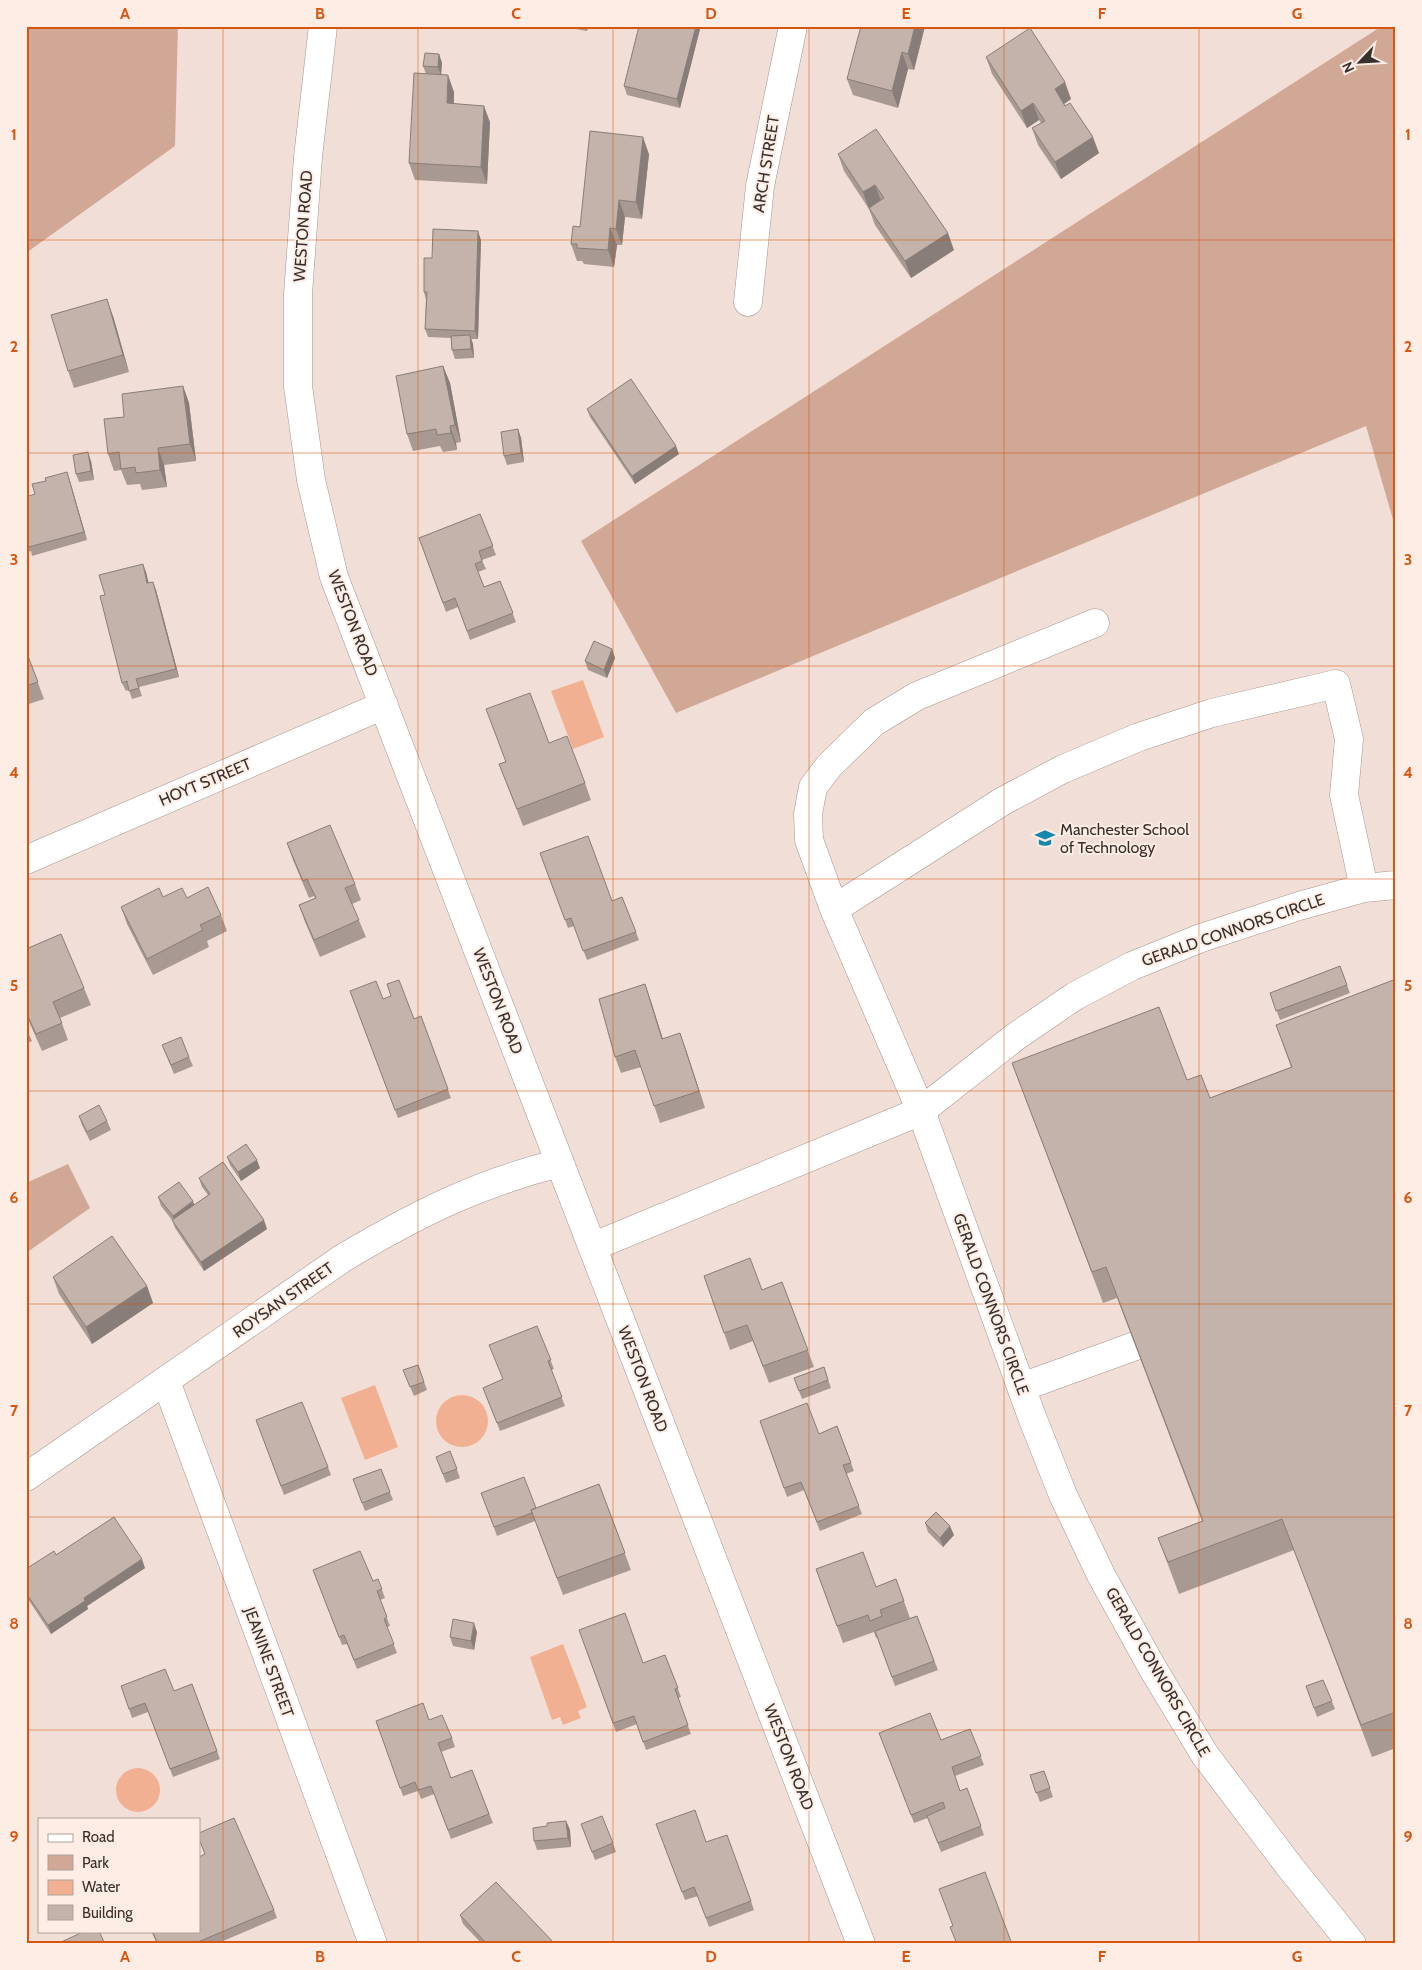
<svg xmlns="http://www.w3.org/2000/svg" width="1422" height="1970" font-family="Cabin,sans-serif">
	<rect width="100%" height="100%" fill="#f1dfd7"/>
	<path fill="#d1a895" d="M 26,26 L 178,26 L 175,146 L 26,253 Z
		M 1382,26 L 1396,26 L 1396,530 L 1366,426 L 676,713 L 581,541 Z
		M 68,1164 L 90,1208 L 26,1253 L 26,1183 Z"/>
	<path fill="#f2b092" d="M 583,680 L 604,737 L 573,749 L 551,691 Z
		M 375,1385 L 398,1447 L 365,1460 L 341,1398 Z
		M436 1421a26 26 0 1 1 52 0a26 26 0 1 1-52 0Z
		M 563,1644 L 587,1707 L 578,1711 L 581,1718 L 563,1725 L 560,1717 L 552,1720 L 530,1657 Z
		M116 1790a22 22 0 1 1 44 0a22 22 0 1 1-44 0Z"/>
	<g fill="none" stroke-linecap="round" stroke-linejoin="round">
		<defs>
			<path id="minor" d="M 323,26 L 308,157 L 298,294 L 298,386 L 311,480 L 334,577 L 861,1944
				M 748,302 L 760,186 L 793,26
				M 1095,623 L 917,696 L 874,722 L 829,766 L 813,787 L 808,814 L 809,840 L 834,909 L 921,1111 L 1032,1417 L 1063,1495 L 1101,1575 L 1153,1669 L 1205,1755 L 1290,1867 L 1352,1944
				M 26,860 L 384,705
				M 834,909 L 1003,801 L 1063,769 L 1139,737 L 1212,713 L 1336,684 L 1349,739 L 1344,795 L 1364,888
				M 592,1247 L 921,1111 L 1015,1037 L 1075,996 L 1132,966 L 1201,938 L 1299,906 L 1364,888 L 1396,885
				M 166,1381 L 373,1944
				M 1022,1387 L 1135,1346
				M 26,1477 L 343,1258 C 415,1215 478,1183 560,1163"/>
		</defs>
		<use href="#minor" stroke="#a5958e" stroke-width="29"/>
		<use href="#minor" stroke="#fff" stroke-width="28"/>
	</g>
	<path fill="#a89a93" d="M 570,26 L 588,26 L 587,31 L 570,28 Z
		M 861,26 L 925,26 L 914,70 L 908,69 L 898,108 L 853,95 L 847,79 Z
		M 700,29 L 680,108 L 627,95 L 624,86 Z
		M 439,54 L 442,63 L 441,75 L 454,92 L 454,104 L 490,122 L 487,184 L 415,180 L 409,163 L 426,74 L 423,66 Z
		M 986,57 L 1071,99 L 1064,104 L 1099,153 L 1061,179 L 1038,145 L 1032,128 L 1041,123 L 1039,120 L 1027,128 L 992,74 Z
		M 649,154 L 642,219 L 625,217 L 622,245 L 617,245 L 614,267 L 584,264 L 582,261 L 577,261 L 571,244 L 580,227 Z
		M 838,154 L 954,250 L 911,278 L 875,225 L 869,209 L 844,171 Z
		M 481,240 L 478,339 L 471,339 L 473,344 L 474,358 L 455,359 L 452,350 L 451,338 L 428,337 L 425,329 L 426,300 L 424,292 L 432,258 Z
		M 113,316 L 129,372 L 74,388 L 68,371 Z
		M 443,366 L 450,383 L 461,442 L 456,443 L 457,450 L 443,452 L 440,446 L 413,451 L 407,434 Z
		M 183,386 L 189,403 L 196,461 L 164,465 L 167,487 L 142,490 L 140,484 L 127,485 L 121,470 L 114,471 L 108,454 L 124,417 Z
		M 587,409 L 679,454 L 635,484 L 590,417 Z
		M 518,429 L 521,438 L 524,462 L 507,465 L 504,456 Z
		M 91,461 L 94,480 L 79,482 L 76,474 Z
		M 67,472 L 87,540 L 32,556 L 31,551 L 26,553 L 26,497 L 35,494 L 46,481 Z
		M 480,514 L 496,555 L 482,560 L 486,569 L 478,572 L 484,587 L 500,581 L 516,622 L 470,640 L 458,607 L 446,612 L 419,538 Z
		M 146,572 L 148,583 L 156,590 L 179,677 L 139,687 L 142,696 L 132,699 L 129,690 L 126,691 L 122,683 L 105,595 Z
		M 612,649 L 615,658 L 607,678 L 588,670 L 585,661 Z
		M 26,651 L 44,699 L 26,705 Z
		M 549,743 L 585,783 L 591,800 L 523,826 L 499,764 Z
		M 287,843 L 355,884 L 361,900 L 352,904 L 366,937 L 320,957 L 305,922 L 299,905 L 315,898 L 314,896 L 309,898 L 293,860 Z
		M 540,853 L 612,901 L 622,897 L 639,940 L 587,960 L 574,926 L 568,928 Z
		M 163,897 L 187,898 L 221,915 L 227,931 L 207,941 L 209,947 L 153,975 L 127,924 L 121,907 Z
		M 26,949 L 84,988 L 91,1005 L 60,1018 L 68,1040 L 42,1051 L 26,1015 Z
		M 1340,966 L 1350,993 L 1280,1020 L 1270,993 Z
		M 1396,979 L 1396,1748 L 1372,1757 L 1294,1550 L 1179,1594 L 1158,1538 L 1202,1521 L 1117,1298 L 1103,1303 L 1012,1063 L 1187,1080 L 1210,1098 L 1291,1067 L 1276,1025 Z
		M 645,984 L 663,1039 L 686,1050 L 705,1108 L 660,1123 L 641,1067 L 621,1073 L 615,1057 Z
		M 350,991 L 383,999 L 414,1019 L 421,1016 L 451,1098 L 398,1118 Z
		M 26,1028 L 32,1041 L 26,1044 Z
		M 162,1045 L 189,1057 L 193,1066 L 174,1074 Z
		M 79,1116 L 107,1121 L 111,1130 L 90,1141 L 82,1125 Z
		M 227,1157 L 260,1168 L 241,1181 L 230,1165 Z
		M 199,1178 L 267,1229 L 204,1271 L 175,1228 L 172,1220 L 161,1206 L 158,1197 L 194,1205 L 208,1195 L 202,1187 Z
		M 704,1276 L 762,1290 L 782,1282 L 814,1367 L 769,1383 L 753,1341 L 730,1350 Z
		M 53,1277 L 147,1286 L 153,1303 L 92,1344 L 59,1294 Z
		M 537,1326 L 554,1369 L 551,1370 L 565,1406 L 500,1431 L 483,1388 L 503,1379 Z
		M 418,1365 L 427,1390 L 414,1396 L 403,1370 Z
		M 824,1367 L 831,1388 L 802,1399 L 794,1378 Z
		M 256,1420 L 328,1467 L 331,1475 L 284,1495 Z
		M 760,1421 L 819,1434 L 837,1426 L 854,1471 L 846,1474 L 862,1514 L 820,1531 L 804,1490 L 787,1497 Z
		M 450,1451 L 460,1478 L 446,1483 L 436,1457 Z
		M 381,1469 L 393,1500 L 365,1511 L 353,1479 Z
		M 599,1484 L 631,1570 L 563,1595 L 535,1521 L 497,1536 L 481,1493 L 536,1508 Z
		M 925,1523 L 954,1535 L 943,1547 L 928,1532 Z
		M 56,1555 L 145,1568 L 87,1606 L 88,1609 L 51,1634 L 26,1596 L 26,1569 Z
		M 816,1569 L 876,1587 L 896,1579 L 910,1618 L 886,1627 L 917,1616 L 938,1670 L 895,1686 L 877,1637 L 876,1638 L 874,1632 L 843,1643 Z
		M 313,1570 L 373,1581 L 378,1579 L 385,1598 L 380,1600 L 390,1626 L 387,1627 L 397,1653 L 357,1669 L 347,1644 L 342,1645 Z
		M 579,1630 L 643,1663 L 665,1655 L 681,1697 L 678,1698 L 691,1734 L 646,1750 L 637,1724 L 616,1732 Z
		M 477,1632 L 474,1650 L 453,1646 L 450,1637 Z
		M 1323,1680 L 1335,1709 L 1317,1717 L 1306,1686 Z
		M 192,1684 L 220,1759 L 173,1777 L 148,1712 L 132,1718 L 121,1686 L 174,1691 Z
		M 429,1720 L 452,1738 L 455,1747 L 441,1752 L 451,1778 L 472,1770 L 493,1823 L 451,1839 L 434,1794 L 421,1799 L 418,1791 L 403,1796 L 376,1721 Z
		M 970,1729 L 984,1765 L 955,1776 L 960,1791 L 967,1788 L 984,1835 L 941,1852 L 928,1818 L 914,1823 L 879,1733 L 941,1740 Z
		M 1044,1771 L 1053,1797 L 1040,1802 L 1030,1775 Z
		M 566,1821 L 570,1830 L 571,1847 L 537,1850 L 534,1841 L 547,1826 Z
		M 581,1824 L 613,1843 L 616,1852 L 595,1860 Z
		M 656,1824 L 707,1842 L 751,1901 L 754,1910 L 709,1927 L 698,1896 L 685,1900 Z
		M 199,1839 L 274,1910 L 277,1918 L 216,1944 L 157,1944 L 151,1931 L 199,1931 L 205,1854 Z
		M 460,1915 L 555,1944 L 482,1944 L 463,1924 Z"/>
	<path fill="#887d78" d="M 585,26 L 588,26 L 587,31 Z
		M 696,26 L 699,26 L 700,29 L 680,108 L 677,99 Z
		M 915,26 L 925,26 L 914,70 L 908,54 Z
		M 902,52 L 908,69 L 898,108 L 892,91 Z
		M 439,54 L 442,63 L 441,76 L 438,67 Z
		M 448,75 L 454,92 L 453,120 L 447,103 Z
		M 1065,82 L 1071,99 L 1061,106 L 1055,89 Z
		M 1033,103 L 1039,120 L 1027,128 L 1021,111 Z
		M 484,106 L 490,122 L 487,184 L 481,167 Z
		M 643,137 L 649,154 L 642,219 L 636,202 Z
		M 1093,137 L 1099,153 L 1061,179 L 1055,162 Z
		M 875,185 L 881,201 L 869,209 L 863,192 Z
		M 619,200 L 625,217 L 622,245 L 616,229 Z
		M 610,228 L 617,245 L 614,267 L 608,250 Z
		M 478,231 L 481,240 L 478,339 L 475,331 Z
		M 948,233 L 954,250 L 911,278 L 905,261 Z
		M 107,299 L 113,316 L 129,372 L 123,355 Z
		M 470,335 L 473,344 L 474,358 L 471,349 Z
		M 443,366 L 450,383 L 461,442 L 455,425 Z
		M 183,386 L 189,403 L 196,461 L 190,444 Z
		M 450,426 L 456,443 L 457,450 L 451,433 Z
		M 518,429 L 521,438 L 524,462 L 521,453 Z
		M 676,446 L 679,454 L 635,484 L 632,476 Z
		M 158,448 L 164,465 L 167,487 L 160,470 Z
		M 88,452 L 91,461 L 94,480 L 91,471 Z
		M 67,472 L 70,481 L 87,540 L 84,532 Z
		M 143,564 L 146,572 L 151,592 L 147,583 Z
		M 153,582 L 156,590 L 179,677 L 176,669 Z
		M 612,649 L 615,658 L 607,678 L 604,670 Z
		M 645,984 L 651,1001 L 668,1056 L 662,1039 Z
		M 680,1033 L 686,1050 L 705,1108 L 699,1091 Z
		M 257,1160 L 260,1168 L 241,1181 L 238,1172 Z
		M 193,1201 L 196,1210 L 176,1225 L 173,1216 Z
		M 264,1220 L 267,1229 L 204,1271 L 201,1262 Z
		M 147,1286 L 153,1303 L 92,1344 L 86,1327 Z
		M 950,1526 L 954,1535 L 943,1547 L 940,1538 Z
		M 142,1559 L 145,1568 L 87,1606 L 88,1609 L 51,1634 L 48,1625 L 84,1598 Z
		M 474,1623 L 477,1632 L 474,1650 L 471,1641 Z
		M 566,1821 L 570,1830 L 571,1847 L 568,1838 Z"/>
	<path fill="#c3b3ab" stroke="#887d78" d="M 639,26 L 696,26 L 677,99 L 624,86 Z
		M 861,26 L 915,26 L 908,54 L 902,52 L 892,91 L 847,79 Z
		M 1030,28 L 1065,82 L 1055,89 L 1065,106 L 1070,103 L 1093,137 L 1055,162 L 1032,128 L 1045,121 L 1033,103 L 1021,111 L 986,57 Z
		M 425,53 L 439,54 L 438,67 L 423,66 Z
		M 414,73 L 448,75 L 447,103 L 484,106 L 481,167 L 409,163 Z
		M 876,129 L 948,233 L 905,261 L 869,208 L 884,198 L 875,185 L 863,192 L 838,154 Z
		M 590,131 L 643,137 L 636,202 L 619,200 L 616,229 L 610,228 L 608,250 L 577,248 L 577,244 L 571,244 L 573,226 L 580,227 Z
		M 433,229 L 478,231 L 475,331 L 425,329 L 427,292 L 424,292 L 424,258 L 432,258 Z
		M 107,299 L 123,355 L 68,371 L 51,315 Z
		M 470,335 L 471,349 L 452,350 L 451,336 Z
		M 443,366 L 455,425 L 450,426 L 451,433 L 437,435 L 436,429 L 407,434 L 396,376 Z
		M 631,379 L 676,446 L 632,476 L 587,409 Z
		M 183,386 L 190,444 L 158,448 L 160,470 L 136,473 L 135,467 L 121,469 L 119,452 L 108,454 L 104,419 L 124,417 L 122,394 Z
		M 518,429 L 521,453 L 504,456 L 501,432 Z
		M 88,452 L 91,471 L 76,474 L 73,455 Z
		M 67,472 L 84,532 L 29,547 L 28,543 L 26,543 L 26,497 L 35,494 L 32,484 L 46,481 L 45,478 Z
		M 480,514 L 493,546 L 479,551 L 482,561 L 475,564 L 484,587 L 500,581 L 513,613 L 467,631 L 455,598 L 443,603 L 419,538 Z
		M 143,564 L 147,583 L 153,582 L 176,669 L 136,679 L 139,688 L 129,691 L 127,681 L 122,683 L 100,596 L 105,595 L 99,575 Z
		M 594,641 L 612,649 L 604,670 L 585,661 Z
		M 26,651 L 38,682 L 26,686 Z
		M 530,693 L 549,743 L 567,736 L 585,783 L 517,809 L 499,764 L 506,762 L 486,709 Z
		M 330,825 L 355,884 L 345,888 L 359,920 L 314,940 L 299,905 L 316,898 L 307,879 L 303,881 L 287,843 Z
		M 588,836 L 612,901 L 622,897 L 636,932 L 583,951 L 571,918 L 565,920 L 540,853 Z
		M 208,887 L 221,915 L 200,925 L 203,930 L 147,959 L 121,907 L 159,888 L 163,897 L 182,888 L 187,898 Z
		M 61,934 L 84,988 L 53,1002 L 62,1023 L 36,1034 L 26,1012 L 26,949 Z
		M 1340,966 L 1347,985 L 1276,1011 L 1270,993 Z
		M 1396,979 L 1396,1712 L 1361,1725 L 1282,1519 L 1168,1562 L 1158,1538 L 1203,1521 L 1106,1267 L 1092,1272 L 1012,1063 L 1159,1007 L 1187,1080 L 1201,1075 L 1210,1098 L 1292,1067 L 1276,1025 Z
		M 399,980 L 414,1019 L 421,1016 L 448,1089 L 395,1110 L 350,991 L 376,981 L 383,999 L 391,996 L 387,984 Z
		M 645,984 L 662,1039 L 680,1033 L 699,1091 L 654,1106 L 635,1050 L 615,1057 L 599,999 Z
		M 181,1037 L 189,1057 L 171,1065 L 162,1045 Z
		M 99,1105 L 107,1121 L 87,1132 L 79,1116 Z
		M 246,1144 L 257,1160 L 238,1172 L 227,1157 Z
		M 223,1162 L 264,1220 L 201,1262 L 172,1220 L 210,1194 L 199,1178 Z
		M 179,1182 L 193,1201 L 173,1216 L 158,1197 Z
		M 112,1236 L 147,1286 L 86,1327 L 53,1277 Z
		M 750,1258 L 762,1290 L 782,1282 L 808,1350 L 763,1366 L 747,1325 L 724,1333 L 704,1276 Z
		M 537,1326 L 551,1360 L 548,1361 L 562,1397 L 497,1423 L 483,1388 L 503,1379 L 489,1345 Z
		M 418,1365 L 424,1382 L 410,1387 L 403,1370 Z
		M 824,1367 L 828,1380 L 799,1391 L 794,1378 Z
		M 302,1402 L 328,1467 L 281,1486 L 256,1420 Z
		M 807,1403 L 819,1434 L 837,1426 L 851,1463 L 843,1465 L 859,1506 L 817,1522 L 801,1482 L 784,1488 L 760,1421 Z
		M 450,1451 L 457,1469 L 443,1474 L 436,1457 Z
		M 381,1469 L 390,1492 L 362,1503 L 353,1479 Z
		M 524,1477 L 536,1508 L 531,1510 L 532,1513 L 494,1527 L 481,1493 Z
		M 599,1484 L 625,1553 L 557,1578 L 531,1510 Z
		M 936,1512 L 950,1526 L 940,1538 L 925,1523 Z
		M 114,1517 L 142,1559 L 84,1598 L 85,1601 L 48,1625 L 26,1593 L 26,1569 L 54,1551 L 56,1555 Z
		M 360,1551 L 373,1581 L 378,1579 L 382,1589 L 377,1591 L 387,1617 L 384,1619 L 394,1644 L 354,1660 L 344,1635 L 339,1637 L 313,1570 Z
		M 863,1552 L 876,1587 L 896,1579 L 904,1601 L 880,1610 L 882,1616 L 870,1621 L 868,1615 L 837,1626 L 816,1569 Z
		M 625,1613 L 643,1663 L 665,1655 L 678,1688 L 675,1689 L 688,1725 L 643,1742 L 634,1716 L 613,1723 L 579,1630 Z
		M 917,1616 L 934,1661 L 892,1677 L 875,1631 Z
		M 453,1619 L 474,1623 L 471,1641 L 450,1637 Z
		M 165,1669 L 174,1691 L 192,1684 L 217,1751 L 170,1769 L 145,1703 L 129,1709 L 121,1686 Z
		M 1323,1680 L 1332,1701 L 1314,1708 L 1306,1686 Z
		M 423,1703 L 429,1720 L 442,1715 L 452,1738 L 438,1743 L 451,1778 L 472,1770 L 489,1814 L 448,1830 L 431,1786 L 418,1790 L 415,1782 L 400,1788 L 376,1721 Z
		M 930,1713 L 941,1740 L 970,1729 L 981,1756 L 952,1767 L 960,1791 L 967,1788 L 981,1826 L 938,1843 L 927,1816 L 945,1808 L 943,1802 L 911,1815 L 879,1733 Z
		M 1044,1771 L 1050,1788 L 1036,1793 L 1030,1775 Z
		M 695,1810 L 706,1842 L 727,1835 L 751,1901 L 706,1918 L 694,1887 L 682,1892 L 656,1824 Z
		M 602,1816 L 613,1843 L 592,1852 L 581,1824 Z
		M 234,1818 L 274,1910 L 193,1944 L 158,1944 L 152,1931 L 199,1931 L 199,1857 L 205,1854 L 199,1839 L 199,1833 Z
		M 566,1821 L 568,1838 L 534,1841 L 533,1828 L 547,1826 L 547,1823 Z
		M 985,1872 L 1012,1944 L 957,1944 L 950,1927 L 953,1926 L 939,1889 Z
		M 496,1882 L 555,1944 L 487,1944 L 460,1915 Z
		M 85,1931 L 99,1931 L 105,1944 L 57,1944 Z"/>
	<path fill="none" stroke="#d6550f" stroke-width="1" stroke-opacity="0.55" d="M 223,26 L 223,1944M 418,26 L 418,1944M 613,26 L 613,1944M 809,26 L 809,1944M 1004,26 L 1004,1944M 1199,26 L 1199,1944M 26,240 L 1396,240M 26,453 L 1396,453M 26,666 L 1396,666M 26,879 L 1396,879M 26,1091 L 1396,1091M 26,1304 L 1396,1304M 26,1517 L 1396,1517M 26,1730 L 1396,1730"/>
	<defs>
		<symbol id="school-bare" viewBox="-9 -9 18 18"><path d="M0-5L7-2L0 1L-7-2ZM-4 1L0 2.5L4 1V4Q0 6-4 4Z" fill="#1589ad" stroke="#feede4" stroke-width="2.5" paint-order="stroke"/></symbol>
	</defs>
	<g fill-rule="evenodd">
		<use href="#school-bare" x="1031" y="824" width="28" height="28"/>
	</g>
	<g text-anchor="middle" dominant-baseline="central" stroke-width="4" stroke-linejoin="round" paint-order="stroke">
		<g font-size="16" fill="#362f2c" stroke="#feede4">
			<text transform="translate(766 164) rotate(-81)">ARCH STREET</text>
			<text transform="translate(303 226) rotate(-86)">WESTON ROAD</text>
			<text transform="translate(353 623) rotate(69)">WESTON ROAD</text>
			<text transform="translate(205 782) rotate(-23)">HOYT STREET</text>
			<text transform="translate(1233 930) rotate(-19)">GERALD CONNORS CIRCLE</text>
			<text transform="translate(498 1001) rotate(69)">WESTON ROAD</text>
			<text transform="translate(283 1300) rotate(-35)">ROYSAN STREET</text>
			<text transform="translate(991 1304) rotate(70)">GERALD CONNORS CIRCLE</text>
			<text transform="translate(643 1379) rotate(69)">WESTON ROAD</text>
			<text transform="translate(269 1662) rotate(70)">JEANINE STREET</text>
			<text transform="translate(1158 1672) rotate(60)">GERALD CONNORS CIRCLE</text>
			<text transform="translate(789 1757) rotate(69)">WESTON ROAD</text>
		</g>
		<g font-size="16" fill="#362f2c" stroke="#feede4" text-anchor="start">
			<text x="1060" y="829">Manchester School<tspan x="1060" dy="18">of Technology</tspan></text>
		</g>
	</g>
	<rect width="1422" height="1970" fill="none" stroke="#feede4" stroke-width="55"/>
	<rect x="38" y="1818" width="162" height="115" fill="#feede4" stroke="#aea19a"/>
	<rect x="48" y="1834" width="25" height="8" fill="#ffffff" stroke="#aea19a"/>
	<text x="82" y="1842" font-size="15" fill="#362f2c">Road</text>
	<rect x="48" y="1855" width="25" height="15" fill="#d1a895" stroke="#aea19a"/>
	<text x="82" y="1868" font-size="15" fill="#362f2c">Park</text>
	<rect x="48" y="1880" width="25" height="15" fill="#f2b092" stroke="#aea19a"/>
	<text x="82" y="1892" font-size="15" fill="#362f2c">Water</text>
	<rect x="48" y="1905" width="25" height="15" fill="#c3b3ab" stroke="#aea19a"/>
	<text x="82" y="1918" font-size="15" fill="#362f2c">Building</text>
	<g transform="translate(1360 62) rotate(245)" stroke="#feede4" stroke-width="4" paint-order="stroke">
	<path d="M0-4L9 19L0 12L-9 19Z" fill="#362f2c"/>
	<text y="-8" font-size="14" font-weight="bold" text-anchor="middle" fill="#362f2c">N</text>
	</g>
	<rect x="28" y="28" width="1366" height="1914" fill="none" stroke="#d6550f" stroke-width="2"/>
	<g font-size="16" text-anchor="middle" font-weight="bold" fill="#d6550f">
		<text x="125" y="19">A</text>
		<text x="320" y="19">B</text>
		<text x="516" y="19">C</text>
		<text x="711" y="19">D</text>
		<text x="906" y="19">E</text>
		<text x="1102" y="19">F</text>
		<text x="1297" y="19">G</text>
		<text x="14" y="140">1</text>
		<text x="1408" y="140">1</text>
		<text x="14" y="352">2</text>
		<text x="1408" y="352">2</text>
		<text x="14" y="565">3</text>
		<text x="1408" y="565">3</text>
		<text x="14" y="778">4</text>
		<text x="1408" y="778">4</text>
		<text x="14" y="991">5</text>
		<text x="1408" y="991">5</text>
		<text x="14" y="1203">6</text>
		<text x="1408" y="1203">6</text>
		<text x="14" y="1416">7</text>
		<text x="1408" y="1416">7</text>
		<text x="14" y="1629">8</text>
		<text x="1408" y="1629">8</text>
		<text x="14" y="1842">9</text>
		<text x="1408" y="1842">9</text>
		<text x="125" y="1962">A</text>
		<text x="320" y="1962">B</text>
		<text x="516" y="1962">C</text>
		<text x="711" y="1962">D</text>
		<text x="906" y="1962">E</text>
		<text x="1102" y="1962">F</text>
		<text x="1297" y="1962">G</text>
	</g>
</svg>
